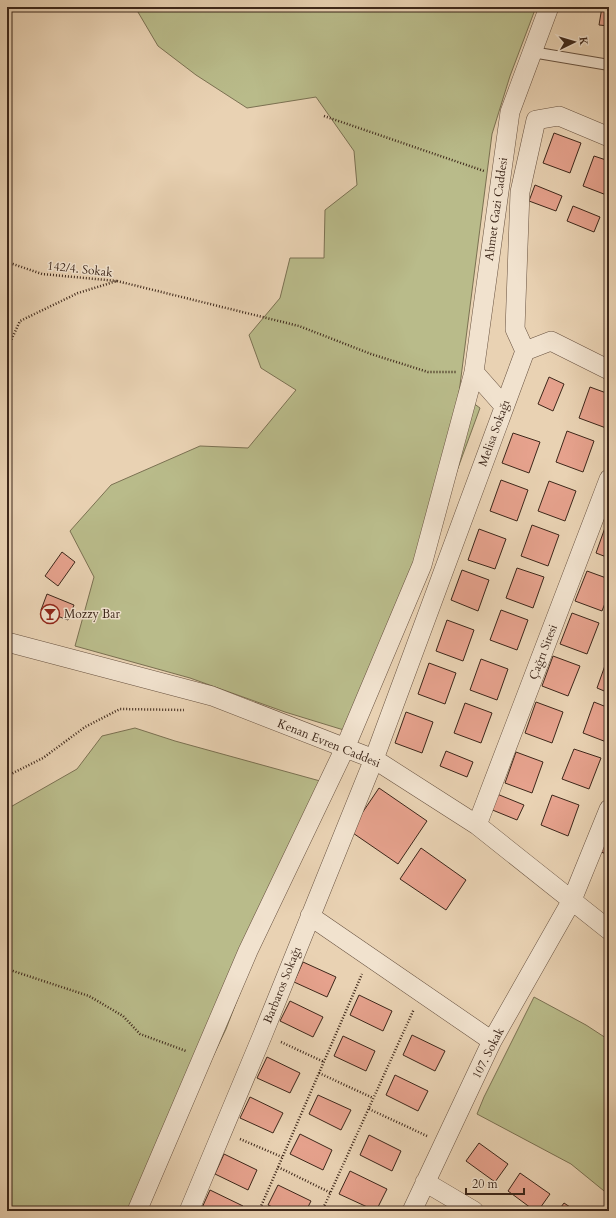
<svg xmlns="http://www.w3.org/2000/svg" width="616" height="1218" font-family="Cardo,serif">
	<rect width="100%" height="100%" fill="#e9d2b3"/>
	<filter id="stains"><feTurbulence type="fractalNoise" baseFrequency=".005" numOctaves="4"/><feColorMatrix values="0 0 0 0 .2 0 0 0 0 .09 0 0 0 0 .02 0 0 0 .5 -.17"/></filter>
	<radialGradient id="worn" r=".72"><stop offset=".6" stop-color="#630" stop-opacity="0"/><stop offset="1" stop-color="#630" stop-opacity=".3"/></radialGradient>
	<path fill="#b9bb8a" stroke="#7b7152" d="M 135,7 L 536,7 L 510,76 L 492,134 L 459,393 L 480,408 L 360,735 L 285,712 L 190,678 L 75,646 L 94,577 L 70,531 L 111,485 L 200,446 L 248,448 L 296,390 L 261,368 L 249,335 L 280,298 L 290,258 L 324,258 L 325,210 L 357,185 L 354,151 L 316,97 L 247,108 L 196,75 L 158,46 Z
		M 135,728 L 175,741 L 331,784 L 279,892 L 226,1029 L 188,1109 L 146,1211 L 7,1211 L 7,809 L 77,769 L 102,736 Z
		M 534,997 L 586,1025 L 609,1040 L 609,1195 L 571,1164 L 477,1114 L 484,1097 Z"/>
	<path fill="#e6a28d" stroke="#3d271a" d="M 602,7 L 609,7 L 609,26 L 599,25 Z
		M 554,133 L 581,143 L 570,173 L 543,163 Z
		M 594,156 L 609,161 L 609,196 L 583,186 Z
		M 535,185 L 562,196 L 556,211 L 529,201 Z
		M 573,206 L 600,217 L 594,232 L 567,221 Z
		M 549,377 L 564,384 L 553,411 L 538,404 Z
		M 590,387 L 609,394 L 609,420 L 606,428 L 579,418 Z
		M 567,431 L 594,441 L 583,472 L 556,462 Z
		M 513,433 L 540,442 L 529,473 L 502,463 Z
		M 501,480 L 528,490 L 517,521 L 490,511 Z
		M 549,481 L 576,491 L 565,521 L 538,511 Z
		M 607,522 L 609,523 L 609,558 L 596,553 Z
		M 532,525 L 559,535 L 548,566 L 521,556 Z
		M 479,529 L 506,539 L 495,569 L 468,560 Z
		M 62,552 L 75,562 L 58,586 L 45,576 Z
		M 517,568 L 544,577 L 533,608 L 506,598 Z
		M 462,570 L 489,580 L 478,611 L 451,600 Z
		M 587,571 L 609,579 L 609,593 L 602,611 L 575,601 Z
		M 47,594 L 74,605 L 68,620 L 41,610 Z
		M 501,610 L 528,620 L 517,650 L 490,640 Z
		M 572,613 L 599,623 L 587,654 L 560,644 Z
		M 447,620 L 474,630 L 463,661 L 436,651 Z
		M 553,656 L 580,666 L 568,696 L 542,686 Z
		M 608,657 L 609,658 L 609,693 L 597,688 Z
		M 481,659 L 508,669 L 497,700 L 470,690 Z
		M 429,663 L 456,673 L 445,704 L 418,694 Z
		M 536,702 L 563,712 L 552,743 L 525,733 Z
		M 594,702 L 609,708 L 609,743 L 583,733 Z
		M 465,703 L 492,713 L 481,743 L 454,733 Z
		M 406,712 L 433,722 L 422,753 L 395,743 Z
		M 574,749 L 601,758 L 589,789 L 562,779 Z
		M 446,751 L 473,762 L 467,777 L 440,766 Z
		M 516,752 L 543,762 L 532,793 L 505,783 Z
		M 379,788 L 427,821 L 398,864 L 350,831 Z
		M 497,794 L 524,805 L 517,820 L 490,809 Z
		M 552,795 L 579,805 L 568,836 L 541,825 Z
		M 607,837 L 609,837 L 609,855 L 601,852 Z
		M 421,848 L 466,880 L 446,910 L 400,879 Z
		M 303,962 L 336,977 L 327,997 L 294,982 Z
		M 359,995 L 392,1011 L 383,1031 L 350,1015 Z
		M 290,1001 L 323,1017 L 313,1037 L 280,1021 Z
		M 412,1035 L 445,1051 L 435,1071 L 403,1055 Z
		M 343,1036 L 375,1051 L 366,1071 L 334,1056 Z
		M 267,1057 L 300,1073 L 290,1093 L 257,1078 Z
		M 395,1075 L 428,1091 L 418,1111 L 386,1095 Z
		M 318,1095 L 351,1110 L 341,1130 L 309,1114 Z
		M 250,1097 L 283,1113 L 273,1133 L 240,1118 Z
		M 300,1134 L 332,1150 L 323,1170 L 290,1154 Z
		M 369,1135 L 401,1151 L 392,1171 L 360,1155 Z
		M 479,1143 L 508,1164 L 495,1182 L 466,1161 Z
		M 224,1154 L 257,1170 L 248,1190 L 215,1174 Z
		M 350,1171 L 387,1189 L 376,1211 L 339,1194 Z
		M 520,1173 L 550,1194 L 538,1211 L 535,1211 L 508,1191 Z
		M 278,1185 L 311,1201 L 306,1211 L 281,1211 L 268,1205 Z
		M 210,1190 L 243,1206 L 241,1211 L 201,1210 Z
		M 564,1203 L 576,1211 L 558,1211 Z"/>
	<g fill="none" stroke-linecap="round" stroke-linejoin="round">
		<defs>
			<path id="service" d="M 532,52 L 609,65"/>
			<path id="minor" d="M 525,351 L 551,341 L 609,370
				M 504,406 L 474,372 L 510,112 L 549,7
				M 7,642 L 212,696 L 374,759 L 477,825 L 609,930
				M 477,825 L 609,479
				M 310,916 L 492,1041
				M 425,1182 L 474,1211
				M 137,1211 L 248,951 L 345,748 L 422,565 L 474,372
				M 189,1211 L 263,1034 L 374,759 L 525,351 L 515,329 L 520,192 L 536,120 L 559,116 L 609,137
				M 412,1211 L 492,1041 L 572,900 L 609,809"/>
		</defs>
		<use href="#service" stroke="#685240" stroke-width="12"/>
		<use href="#minor" stroke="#685240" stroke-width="20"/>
		<path stroke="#3d271a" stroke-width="2.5" stroke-dasharray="1 2" stroke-linecap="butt" d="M 324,116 L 484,171
			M 7,262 L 42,274 L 117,281 L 78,293 L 20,321 L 7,349
			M 117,281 L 299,326 L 371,354 L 428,372 L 456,372
			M 7,776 L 43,758 L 85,727 L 120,709 L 184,710
			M 7,969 L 89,996 L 123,1016 L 140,1034 L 186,1051
			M 281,1042 L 324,1062
			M 319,1073 L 373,1098
			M 369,1109 L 427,1136
			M 240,1139 L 282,1157
			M 278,1167 L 331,1193
			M 324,1206 L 334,1211
			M 259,1211 L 362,974
			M 322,1211 L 414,1009"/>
		<use href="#service" stroke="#f1e2ce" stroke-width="10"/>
		<use href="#minor" stroke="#f1e2ce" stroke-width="19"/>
	</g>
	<defs>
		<symbol id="bar-ring" viewBox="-11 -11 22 22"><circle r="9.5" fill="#f1e2ce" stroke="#8f2418" stroke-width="1.5"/><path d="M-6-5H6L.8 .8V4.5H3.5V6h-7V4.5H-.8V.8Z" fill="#8f2418"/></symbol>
	</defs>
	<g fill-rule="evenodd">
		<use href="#bar-ring" x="39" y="603" width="22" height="22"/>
	</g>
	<g text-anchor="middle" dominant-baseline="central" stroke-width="3" stroke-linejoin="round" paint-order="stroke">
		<g font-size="12" fill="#3d271a" stroke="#f1e2ce">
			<text transform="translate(496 209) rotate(-82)">Ahmet Gazi Caddesi</text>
			<text transform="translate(80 269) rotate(6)">142/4. Sokak</text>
			<text transform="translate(494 433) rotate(-70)">Melisa Sokağı</text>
			<text transform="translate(543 652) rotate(-69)">Çağrı Sitesi</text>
			<text transform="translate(329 743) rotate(22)">Kenan Evren Caddesi</text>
			<text transform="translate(282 985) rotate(-68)">Barbaros Sokağı</text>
			<text transform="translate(488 1053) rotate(-63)">107. Sokak</text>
		</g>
		<g font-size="12" fill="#3d271a" stroke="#f1e2ce" text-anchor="start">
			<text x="64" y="614">Mozzy Bar</text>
		</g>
	</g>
	<rect width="616" height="1218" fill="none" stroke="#e9d2b3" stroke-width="24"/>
	<rect x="8" y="8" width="600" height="1202" fill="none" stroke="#3d271a" stroke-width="2"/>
	<rect x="12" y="12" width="592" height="1194" fill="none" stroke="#3d271a"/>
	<g transform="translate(574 42) rotate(85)" stroke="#f1e2ce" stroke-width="3" paint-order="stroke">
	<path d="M0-3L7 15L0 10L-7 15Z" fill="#3d271a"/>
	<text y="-6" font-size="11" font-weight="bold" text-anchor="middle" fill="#3d271a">K</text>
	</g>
	<path d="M466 1188v6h58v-6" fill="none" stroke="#3d271a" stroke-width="2"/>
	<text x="472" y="1188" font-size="12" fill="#3d271a" stroke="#f1e2ce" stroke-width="3" paint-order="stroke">20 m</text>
	<rect width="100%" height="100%" filter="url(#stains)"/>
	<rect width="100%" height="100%" fill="url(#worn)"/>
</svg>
